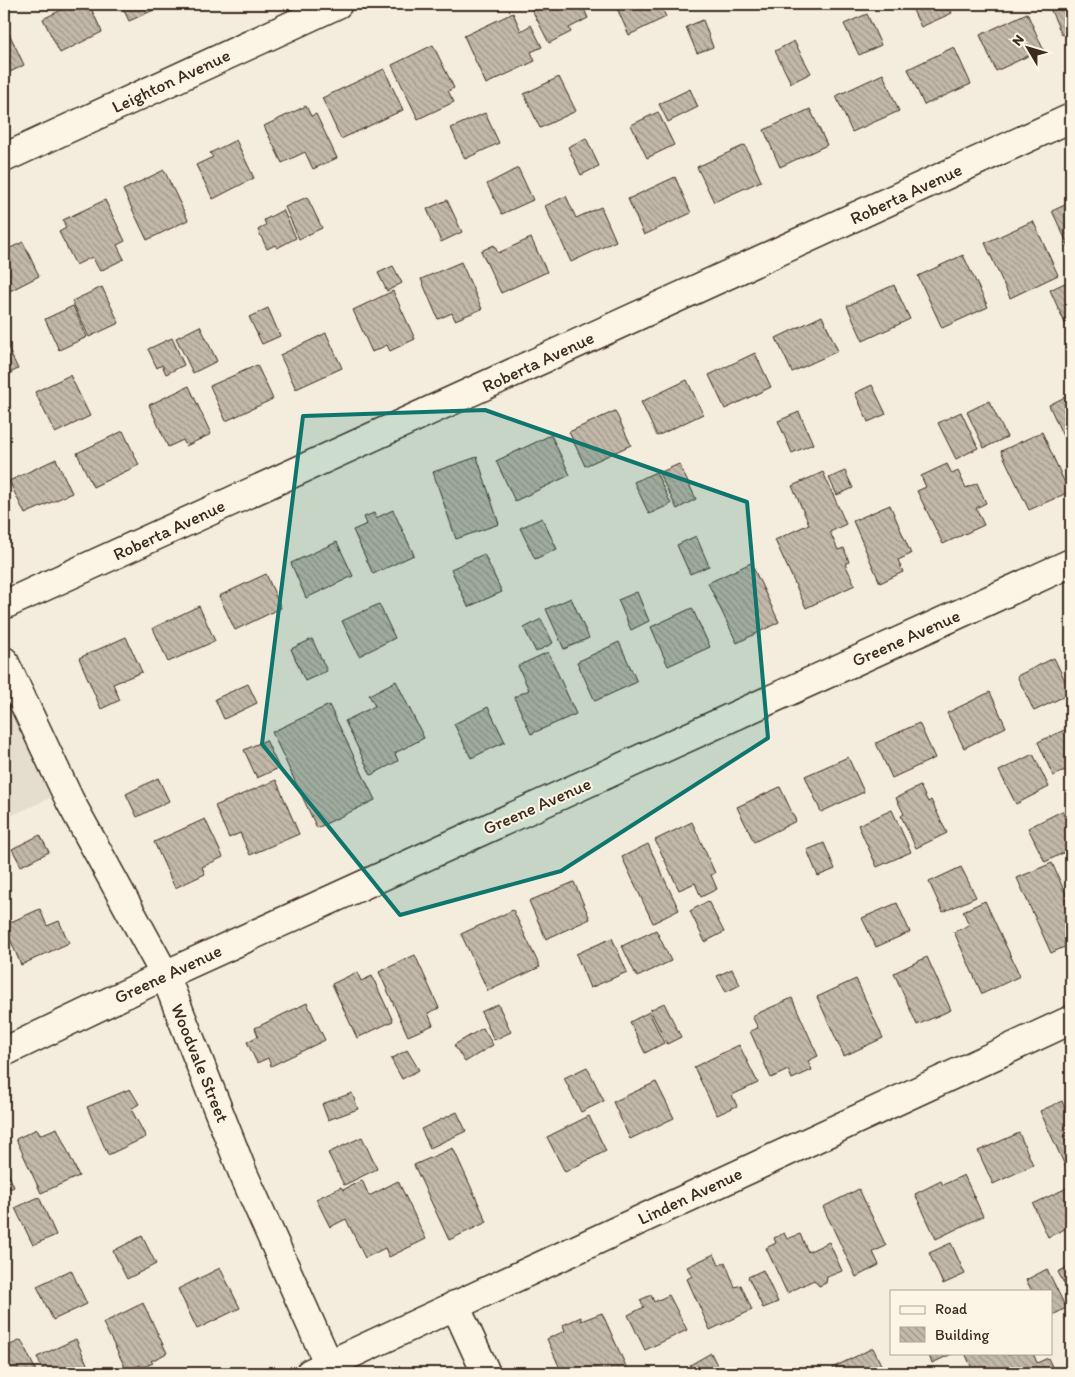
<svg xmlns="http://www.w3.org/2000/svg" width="1075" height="1377" font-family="Itim,sans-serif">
	<defs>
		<pattern id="building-back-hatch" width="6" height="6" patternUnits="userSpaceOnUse" patternTransform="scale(1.25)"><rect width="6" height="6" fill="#c3b9aa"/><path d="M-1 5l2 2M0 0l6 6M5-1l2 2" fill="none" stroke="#a0978a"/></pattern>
	</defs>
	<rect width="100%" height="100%" fill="#f4eddd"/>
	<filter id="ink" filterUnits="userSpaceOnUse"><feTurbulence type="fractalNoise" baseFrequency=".02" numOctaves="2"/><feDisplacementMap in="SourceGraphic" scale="10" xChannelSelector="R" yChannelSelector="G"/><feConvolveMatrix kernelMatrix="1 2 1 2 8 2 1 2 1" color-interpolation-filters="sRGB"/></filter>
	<g filter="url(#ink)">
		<path fill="#e5ddce" d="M 4,690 L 54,796 L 4,819 Z"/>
		<path fill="url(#building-back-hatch)" stroke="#3b2a1e" d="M 73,4 L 89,4 L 102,32 L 60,53 L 43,19 Z
			M 121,4 L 154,4 L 156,9 L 129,21 Z
			M 529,4 L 596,4 L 584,9 L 588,18 L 569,28 L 571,32 L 549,43 Z
			M 615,4 L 660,4 L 666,17 L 629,35 Z
			M 910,4 L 948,4 L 952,13 L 921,27 Z
			M 1048,4 L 1071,4 L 1071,30 L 1062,35 Z
			M 513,13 L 521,31 L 531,25 L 542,47 L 531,52 L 535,61 L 486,84 L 464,36 Z
			M 1027,13 L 1043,49 L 996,71 L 980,35 Z
			M 867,14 L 881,45 L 859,55 L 844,24 Z
			M 703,20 L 713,47 L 697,53 L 686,27 Z
			M 8,31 L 24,65 L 4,75 L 4,33 Z
			M 794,41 L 811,73 L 791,83 L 775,51 Z
			M 433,45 L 454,88 L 448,91 L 454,102 L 418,119 L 392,65 Z
			M 954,47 L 971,84 L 924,105 L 908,69 Z
			M 384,69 L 403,110 L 341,139 L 322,98 Z
			M 883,74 L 899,111 L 852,132 L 836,96 Z
			M 559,77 L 576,111 L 540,128 L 524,94 Z
			M 690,89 L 698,107 L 668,122 L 659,104 Z
			M 306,106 L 311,116 L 316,114 L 337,158 L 313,169 L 305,152 L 282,163 L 264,126 Z
			M 810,109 L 827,145 L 780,167 L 764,130 Z
			M 658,112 L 674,145 L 647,158 L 631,125 Z
			M 485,113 L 499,143 L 465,159 L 451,128 Z
			M 586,138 L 599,166 L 581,175 L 568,147 Z
			M 236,140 L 254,178 L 213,199 L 196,165 L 213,157 L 210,153 Z
			M 745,145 L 761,181 L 714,202 L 697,167 Z
			M 518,168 L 533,200 L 502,214 L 487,184 Z
			M 164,170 L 188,220 L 147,240 L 123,190 Z
			M 675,177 L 691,213 L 644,235 L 628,199 Z
			M 566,196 L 576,218 L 601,207 L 616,241 L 571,262 L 545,206 Z
			M 307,197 L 322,228 L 299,239 L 285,207 Z
			M 105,200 L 125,241 L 117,245 L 124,259 L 100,271 L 92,257 L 76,265 L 59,232 L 66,228 L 63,220 Z
			M 447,200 L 462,232 L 441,242 L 427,209 Z
			M 1071,202 L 1071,251 L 1052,211 Z
			M 283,210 L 296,238 L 277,248 L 275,245 L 267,249 L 258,230 L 266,225 L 264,220 Z
			M 1033,221 L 1058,275 L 1010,298 L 985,243 Z
			M 531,238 L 547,272 L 501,293 L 481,251 L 494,245 L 498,253 Z
			M 23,242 L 39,276 L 4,294 L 4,251 Z
			M 963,255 L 988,307 L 942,328 L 918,276 Z
			M 461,262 L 482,309 L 455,320 L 452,313 L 438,319 L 421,279 Z
			M 393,266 L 402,283 L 387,291 L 378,273 Z
			M 1071,280 L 1071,328 L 1068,330 L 1050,290 Z
			M 894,285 L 910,319 L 863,341 L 847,306 Z
			M 102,287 L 119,323 L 89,337 L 72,301 Z
			M 393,291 L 415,339 L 390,351 L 387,345 L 372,352 L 353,310 Z
			M 73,306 L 87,337 L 59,350 L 45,319 Z
			M 268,308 L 280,336 L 262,344 L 249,317 Z
			M 822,316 L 838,351 L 792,372 L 776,338 Z
			M 200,326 L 217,361 L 193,373 L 176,338 Z
			M 326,333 L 342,368 L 296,389 L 280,355 Z
			M 172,338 L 184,365 L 166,374 L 162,365 L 157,368 L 148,349 Z
			M 7,346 L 18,369 L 4,376 L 4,347 Z
			M 755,353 L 771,387 L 725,409 L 709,375 Z
			M 257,365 L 273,399 L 226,421 L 210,386 Z
			M 70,375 L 90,416 L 55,433 L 35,392 Z
			M 687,380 L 703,414 L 657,436 L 641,402 Z
			M 872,385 L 886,414 L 868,422 L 855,393 Z
			M 189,386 L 211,434 L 186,446 L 183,440 L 168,447 L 149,405 Z
			M 1071,394 L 1071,454 L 1049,405 Z
			M 989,401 L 1007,437 L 984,448 L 967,412 Z
			M 615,411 L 631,445 L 585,466 L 569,432 Z
			M 799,412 L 813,444 L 792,453 L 778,421 Z
			M 961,412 L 978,448 L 956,459 L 938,423 Z
			M 123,431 L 139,465 L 93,487 L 77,453 Z
			M 1042,432 L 1069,492 L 1029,510 L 1001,451 Z
			M 551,435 L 570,475 L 515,501 L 496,461 Z
			M 477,457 L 499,524 L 456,539 L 433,472 Z
			M 56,459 L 72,493 L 25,514 L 9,481 Z
			M 679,464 L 696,499 L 677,509 L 659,473 Z
			M 947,464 L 952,474 L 958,471 L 966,488 L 977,483 L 986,503 L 976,508 L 984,525 L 943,544 L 917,491 L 926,487 L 921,476 Z
			M 845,471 L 853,488 L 837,495 L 829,478 Z
			M 656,472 L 671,504 L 649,514 L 634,482 Z
			M 823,472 L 846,524 L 830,532 L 838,550 L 844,548 L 849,562 L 845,564 L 855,585 L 806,608 L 775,540 L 809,524 L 792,486 Z
			M 890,505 L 911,554 L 898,560 L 903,572 L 880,583 L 853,521 Z
			M 393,510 L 414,555 L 373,574 L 353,530 L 367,524 L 364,517 L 374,513 L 376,518 Z
			M 542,518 L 557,549 L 535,559 L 520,528 Z
			M 696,536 L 709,566 L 690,574 L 677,545 Z
			M 337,542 L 353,576 L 306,598 L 291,563 Z
			M 484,554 L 502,592 L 468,607 L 451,569 Z
			M 751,563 L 779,622 L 737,643 L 708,583 Z
			M 266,574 L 281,608 L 235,630 L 219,596 Z
			M 637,592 L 649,621 L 631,630 L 618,600 Z
			M 571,598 L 589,638 L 564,649 L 546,609 Z
			M 379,604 L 395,638 L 359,656 L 342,621 Z
			M 199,606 L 215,641 L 168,662 L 153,628 Z
			M 692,608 L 710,647 L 668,666 L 651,627 Z
			M 541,619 L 553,643 L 536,652 L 524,628 Z
			M 126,637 L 142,672 L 113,684 L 120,700 L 101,709 L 79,658 Z
			M 312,639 L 327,671 L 305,681 L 291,649 Z
			M 619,642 L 637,682 L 595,701 L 577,662 Z
			M 548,652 L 576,714 L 531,734 L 514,697 L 529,690 L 518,666 Z
			M 1054,658 L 1071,693 L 1034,711 L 1017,676 Z
			M 396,681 L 424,738 L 395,753 L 398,761 L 371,775 L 345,721 L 375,706 L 369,695 Z
			M 248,684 L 257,703 L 224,719 L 215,699 Z
			M 990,692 L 1006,727 L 964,748 L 947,713 Z
			M 329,705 L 375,800 L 317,828 L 272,732 Z
			M 488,707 L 505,742 L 471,758 L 454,724 Z
			M 919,723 L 935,758 L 892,778 L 876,743 Z
			M 1071,727 L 1071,767 L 1053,776 L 1038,742 Z
			M 266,740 L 279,768 L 257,778 L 244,750 Z
			M 1033,754 L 1049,787 L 1016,804 L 999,771 Z
			M 848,757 L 864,792 L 821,812 L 805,776 Z
			M 158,778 L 169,801 L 137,817 L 126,794 Z
			M 276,780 L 299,834 L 250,855 L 240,833 L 229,838 L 215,806 Z
			M 920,786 L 928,802 L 931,800 L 947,833 L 916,848 L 901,816 L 904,814 L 896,798 Z
			M 780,787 L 796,821 L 754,842 L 737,807 Z
			M 892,810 L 911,852 L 877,867 L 858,825 Z
			M 1062,811 L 1071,830 L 1071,849 L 1045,862 L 1028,828 Z
			M 205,819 L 223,857 L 202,867 L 205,874 L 175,888 L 154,842 Z
			M 692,822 L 715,873 L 711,875 L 717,889 L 701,897 L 695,883 L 679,890 L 655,840 Z
			M 40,835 L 49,852 L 21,866 L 12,849 Z
			M 824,843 L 835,869 L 818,876 L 807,850 Z
			M 648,844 L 679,910 L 653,923 L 622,857 Z
			M 1052,863 L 1071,906 L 1071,944 L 1051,953 L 1017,878 Z
			M 961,867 L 976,897 L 943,912 L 929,882 Z
			M 574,882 L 590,919 L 546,939 L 529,901 Z
			M 708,901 L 724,932 L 705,942 L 690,911 Z
			M 985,901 L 1020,976 L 982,994 L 954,932 L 969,925 L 963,911 Z
			M 897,903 L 910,932 L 876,947 L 862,918 Z
			M 40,909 L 47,926 L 59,921 L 69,943 L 21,965 L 4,925 Z
			M 513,910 L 540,967 L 488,991 L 461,934 Z
			M 656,930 L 671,961 L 637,977 L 622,946 Z
			M 612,938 L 627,972 L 590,988 L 576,954 Z
			M 415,955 L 439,1008 L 428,1013 L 433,1025 L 408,1036 L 379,972 Z
			M 927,957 L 951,1010 L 917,1025 L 894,973 Z
			M 732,969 L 740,985 L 726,992 L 717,976 Z
			M 357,972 L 361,981 L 372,976 L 393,1021 L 357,1038 L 332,984 Z
			M 856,979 L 883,1038 L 844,1056 L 817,997 Z
			M 792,998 L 818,1056 L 808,1061 L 812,1070 L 792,1079 L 788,1070 L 771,1078 L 750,1031 L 758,1028 L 752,1016 Z
			M 307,1003 L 325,1040 L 271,1066 L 268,1058 L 257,1063 L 247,1042 L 258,1036 L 255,1028 Z
			M 664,1003 L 681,1037 L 667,1044 L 650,1010 Z
			M 498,1004 L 511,1032 L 494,1040 L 481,1012 Z
			M 649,1012 L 664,1043 L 645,1053 L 630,1022 Z
			M 483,1028 L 493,1045 L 465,1062 L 454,1045 Z
			M 739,1045 L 758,1083 L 732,1095 L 737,1106 L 717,1115 L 694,1067 Z
			M 407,1050 L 419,1070 L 402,1079 L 391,1059 Z
			M 587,1067 L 604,1101 L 581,1112 L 564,1078 Z
			M 656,1082 L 674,1118 L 630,1139 L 613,1102 Z
			M 130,1089 L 139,1104 L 131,1109 L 146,1137 L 108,1155 L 87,1107 Z
			M 352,1093 L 358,1109 L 328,1120 L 322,1104 Z
			M 1062,1101 L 1066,1111 L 1071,1109 L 1071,1168 L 1067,1170 L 1040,1111 Z
			M 457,1112 L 466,1131 L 430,1148 L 421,1129 Z
			M 589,1116 L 606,1151 L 565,1172 L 547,1137 Z
			M 57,1128 L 79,1176 L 41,1193 L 16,1139 L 37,1129 L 40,1135 Z
			M 1019,1133 L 1033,1165 L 993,1184 L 978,1151 Z
			M 362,1137 L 377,1169 L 344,1185 L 328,1153 Z
			M 453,1148 L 487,1222 L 449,1240 L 414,1165 Z
			M 4,1163 L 14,1187 L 4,1191 Z
			M 964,1175 L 983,1216 L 936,1239 L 915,1194 L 941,1181 L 943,1185 Z
			M 362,1180 L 369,1196 L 398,1181 L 426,1239 L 389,1257 L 385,1248 L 365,1258 L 346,1219 L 330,1227 L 316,1199 L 341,1187 L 343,1190 Z
			M 1067,1188 L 1071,1199 L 1071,1226 L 1048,1237 L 1033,1204 Z
			M 859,1189 L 886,1246 L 873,1252 L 879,1265 L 856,1277 L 823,1207 Z
			M 39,1197 L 56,1235 L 33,1245 L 15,1208 Z
			M 784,1233 L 787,1239 L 800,1234 L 808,1252 L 829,1242 L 842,1271 L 827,1277 L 826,1283 L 819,1286 L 814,1280 L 787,1293 L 766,1248 L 776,1243 L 774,1238 Z
			M 142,1236 L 156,1264 L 127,1279 L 113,1251 Z
			M 951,1243 L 965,1274 L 943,1284 L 929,1253 Z
			M 714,1254 L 719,1265 L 725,1262 L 735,1287 L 741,1285 L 752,1310 L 710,1330 L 687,1279 L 692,1276 L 687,1267 Z
			M 1071,1265 L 1071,1292 L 1069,1293 L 1058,1272 Z
			M 220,1268 L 240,1308 L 197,1329 L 178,1289 Z
			M 1047,1269 L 1066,1308 L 1051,1316 L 1051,1291 L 1032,1291 L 1026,1280 Z
			M 71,1270 L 87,1304 L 53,1320 L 37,1286 Z
			M 763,1270 L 778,1302 L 763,1308 L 748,1277 Z
			M 651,1295 L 654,1302 L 669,1295 L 687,1330 L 645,1350 L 628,1315 L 644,1307 L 640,1300 Z
			M 143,1303 L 167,1353 L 151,1361 L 153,1363 L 141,1368 L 140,1365 L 127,1371 L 103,1323 Z
			M 602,1313 L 629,1373 L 562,1373 L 547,1339 L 565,1331 L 563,1325 L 581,1317 L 581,1321 Z
			M 76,1339 L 91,1373 L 44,1373 L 37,1357 Z
			M 21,1340 L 37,1373 L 4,1373 L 4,1358 L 7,1356 L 4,1348 Z
			M 873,1348 L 885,1373 L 834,1373 L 832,1368 Z
			M 711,1353 L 721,1373 L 694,1373 L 690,1365 Z
			M 928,1353 L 954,1353 L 932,1363 Z
			M 965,1353 L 1006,1353 L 1007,1355 L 1011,1353 L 1033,1353 L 1037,1363 L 1048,1358 L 1055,1373 L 974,1373 Z"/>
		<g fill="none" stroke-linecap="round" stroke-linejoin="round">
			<defs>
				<path id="minor" d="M 4,158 L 338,4
					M 4,605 L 1071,118
					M 4,661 L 70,801 L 165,975 L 243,1173 L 329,1365
					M 4,1052 L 165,975 L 1071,563
					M 455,1305 L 486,1373
					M 310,1373 L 1071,1020"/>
			</defs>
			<use href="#minor" stroke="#3b2a1e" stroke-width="31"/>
			<use href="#minor" stroke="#fcf5e5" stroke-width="28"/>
		</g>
	</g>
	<path fill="#0f766e" fill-opacity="0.2" stroke="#0f766e" stroke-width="4" stroke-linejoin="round" d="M 485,410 L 747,502 L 768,738 L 561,871 L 400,915 L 262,744 L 303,416 Z"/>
	<g text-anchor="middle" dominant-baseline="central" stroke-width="4" stroke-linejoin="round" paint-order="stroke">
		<g font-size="18" fill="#3b2a1e" stroke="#fcf5e5">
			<text transform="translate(171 81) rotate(-25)">Leighton Avenue</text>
			<text transform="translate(906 194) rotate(-25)">Roberta Avenue</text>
			<text transform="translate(538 362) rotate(-25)">Roberta Avenue</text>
			<text transform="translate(169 530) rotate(-25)">Roberta Avenue</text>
			<text transform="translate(906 638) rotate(-24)">Greene Avenue</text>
			<text transform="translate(537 806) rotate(-24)">Greene Avenue</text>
			<text transform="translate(168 974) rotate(-25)">Greene Avenue</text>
			<text transform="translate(200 1063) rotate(68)">Woodvale Street</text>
			<text transform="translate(690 1196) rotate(-25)">Linden Avenue</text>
		</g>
	</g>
	<rect width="1075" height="1377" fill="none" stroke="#fcf5e5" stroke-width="20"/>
	<rect x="10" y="10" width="1055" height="1357" fill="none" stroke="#3b2a1e" stroke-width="2" filter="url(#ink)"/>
	<rect x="890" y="1290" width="162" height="65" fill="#fcf5e5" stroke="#afa495"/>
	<rect x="900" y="1306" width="25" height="8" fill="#fcf5e5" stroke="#afa495"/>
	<text x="935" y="1314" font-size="15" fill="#3b2a1e">Road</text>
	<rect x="900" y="1327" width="25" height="15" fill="url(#building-back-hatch)" stroke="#afa495"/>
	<text x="935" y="1340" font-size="15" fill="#3b2a1e">Building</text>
	<g transform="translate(1028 48) rotate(308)" stroke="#fcf5e5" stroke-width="4" paint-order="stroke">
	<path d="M0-4L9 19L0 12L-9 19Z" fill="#3b2a1e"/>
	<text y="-8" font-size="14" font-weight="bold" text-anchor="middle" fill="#3b2a1e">N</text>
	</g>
</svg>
